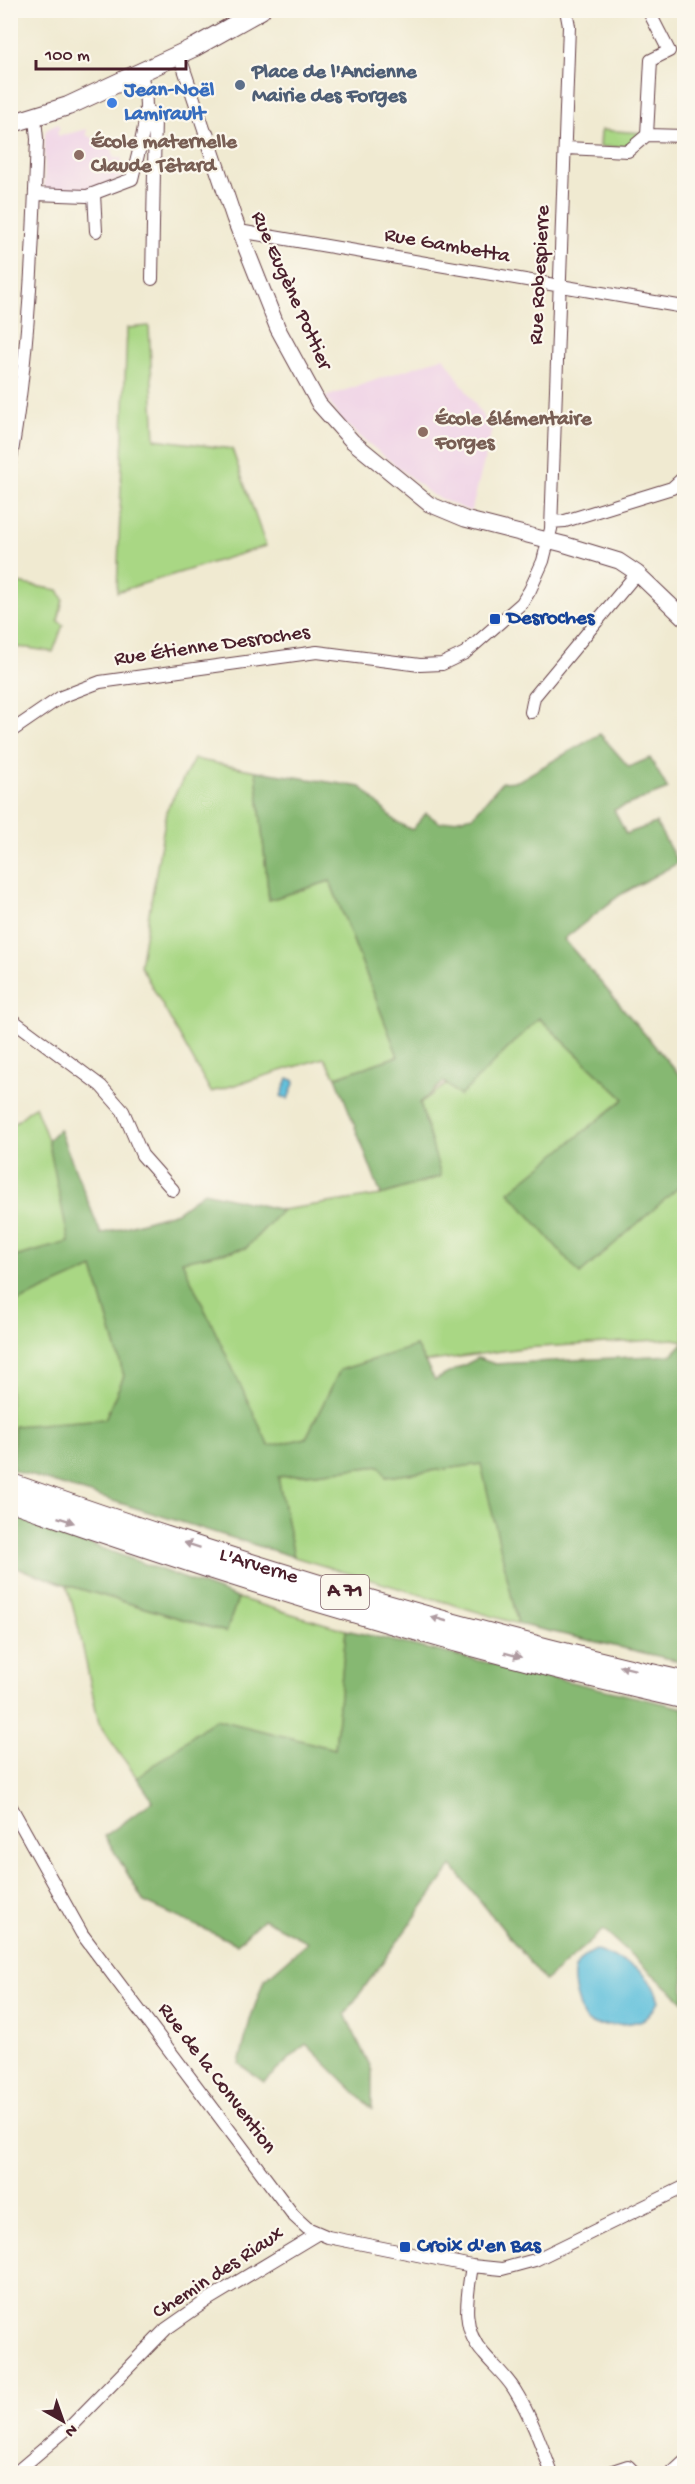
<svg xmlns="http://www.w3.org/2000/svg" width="695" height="2484" font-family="'Gochi Hand',sans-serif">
	<rect width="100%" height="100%" fill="#fbf7ec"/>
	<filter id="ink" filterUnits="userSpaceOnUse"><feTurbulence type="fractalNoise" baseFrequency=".0167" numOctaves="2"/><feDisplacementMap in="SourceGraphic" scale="12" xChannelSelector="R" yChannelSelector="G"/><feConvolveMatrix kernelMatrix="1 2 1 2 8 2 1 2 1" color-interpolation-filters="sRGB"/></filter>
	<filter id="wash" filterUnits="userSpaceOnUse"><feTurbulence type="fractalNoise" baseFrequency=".008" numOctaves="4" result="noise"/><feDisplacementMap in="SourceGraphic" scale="24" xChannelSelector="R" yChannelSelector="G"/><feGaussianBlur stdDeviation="1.35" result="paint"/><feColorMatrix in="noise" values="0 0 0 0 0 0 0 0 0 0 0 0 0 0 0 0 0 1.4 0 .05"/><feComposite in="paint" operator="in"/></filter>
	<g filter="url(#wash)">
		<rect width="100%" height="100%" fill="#f0ead1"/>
		<path fill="#efd0e6" d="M 58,124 L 60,130 L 57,131 L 59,136 L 87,129 L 86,135 L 112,147 L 114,158 L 122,158 L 122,178 L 87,191 L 44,191 L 45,132 L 48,128 Z
			M 444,357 L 492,430 L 471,512 L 432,495 L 358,435 L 339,417 L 325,397 Z"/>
		<path fill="#a9d784" stroke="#7a7b58" stroke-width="1.5" d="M 601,130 L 643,133 L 629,147 L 600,147 Z
			M 149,326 L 155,439 L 232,449 L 266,546 L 117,592 L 127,328 Z
			M 11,582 L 58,590 L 63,599 L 58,621 L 63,625 L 53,652 L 28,648 L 11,647 Z
			M 194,759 L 256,771 L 269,900 L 330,881 L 398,1056 L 336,1077 L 324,1058 L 211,1092 L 140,965 L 167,809 Z
			M 539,1018 L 625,1100 L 510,1191 L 580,1274 L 679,1186 L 684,1192 L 684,1341 L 674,1339 L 523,1348 L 425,1362 L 416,1346 L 340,1370 L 306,1438 L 269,1447 L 182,1261 L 246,1248 L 282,1210 L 381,1195 L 440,1177 L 420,1103 L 447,1084 L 460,1095 Z
			M 35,1106 C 49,1140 72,1206 69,1242 L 11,1258 L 11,1126 Z
			M 10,1264 L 13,1303 L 93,1268 L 124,1376 L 105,1419 L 14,1427 L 13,1470 L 10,1469 Z
			M 482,1464 L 518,1624 L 294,1557 L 278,1477 L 381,1466 L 386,1477 Z
			M 67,1585 L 226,1632 L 238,1598 L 346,1630 L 335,1749 L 215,1719 L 137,1778 L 99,1724 L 79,1630 Z"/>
		<path fill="#86b872" stroke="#686c4e" stroke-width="1.5" d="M 600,734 L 629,767 L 650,758 L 668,789 L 614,810 L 626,834 L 656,823 L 678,863 L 620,895 L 564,939 L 682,1078 L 684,1077 L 684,1192 L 679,1187 L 580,1274 L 509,1192 L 624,1099 L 539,1018 L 460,1096 L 444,1082 L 420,1103 L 441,1176 L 381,1195 L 336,1077 L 398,1056 L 330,881 L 269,900 L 256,771 L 361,787 L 395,821 L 412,830 L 426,813 L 440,823 L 473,816 L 502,782 L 518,781 Z
			M 59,1129 L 101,1234 L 177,1212 L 204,1192 L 282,1210 L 246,1248 L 182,1261 L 269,1446 L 306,1438 L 340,1370 L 416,1346 L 435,1380 L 478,1358 L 495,1364 L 672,1355 L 684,1342 L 684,1662 L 518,1624 L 481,1464 L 386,1477 L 380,1466 L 278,1477 L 294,1557 L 13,1470 L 14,1426 L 105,1419 L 124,1376 L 93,1268 L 13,1304 L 11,1258 L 69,1242 L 48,1140 Z
			M 11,1515 L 238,1598 L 226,1632 L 67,1585 L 11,1566 Z
			M 346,1630 L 684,1708 L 684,2002 L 603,1930 L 545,1981 L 452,1866 L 345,2014 L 372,2071 L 372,2109 L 306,2044 L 264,2082 L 239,2064 L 250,2020 L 264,1980 L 308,1942 L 263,1919 L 237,1944 L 144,1902 L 105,1836 L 153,1801 L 137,1778 L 215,1719 L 335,1749 Z"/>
		<path fill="#5dbfdb" stroke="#546f83" stroke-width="1.5" d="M 288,1078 L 295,1081 L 288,1099 L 281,1096 Z
			M 595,1950 C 625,1963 650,1967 659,2001 C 655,2007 650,2015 644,2019 C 636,2024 598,2027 590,2023 C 582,2020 581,2011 579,2004 C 571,1980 569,1962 595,1950 Z"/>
	</g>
	<g filter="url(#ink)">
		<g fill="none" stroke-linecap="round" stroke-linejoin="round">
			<defs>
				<path id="minor" d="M 179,54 L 206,135
					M 147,109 L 155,117 L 152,279
					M 647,135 L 684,136
					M 566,148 L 628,151 L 647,135 L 651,60 L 669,51 L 648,10
					M 35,194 L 87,196 L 132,179 C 140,144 154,107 140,73
					M 94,194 L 96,231
					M 239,231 L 684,307
					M 10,464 C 29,356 33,248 37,139 L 35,118
					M 551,522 L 565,521 L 672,488 L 684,477
					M 531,712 L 534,697 L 637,573
					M 10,732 L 61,697 L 100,682 L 317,652 L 420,665 L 442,664 L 465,653 L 522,603 L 530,590 L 543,561 L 551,529 L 569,26 L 566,10
					M 10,1018 L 101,1086 L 123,1111 L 142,1155 L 173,1190
					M 10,1805 L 82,1934 L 294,2216 L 307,2228 L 328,2237 L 472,2266 L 502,2269 L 535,2260 L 684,2187
					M 472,2266 C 467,2297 460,2329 484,2354 C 494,2366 506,2376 514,2389 C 531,2416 541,2444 552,2474
					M 14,2474 L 73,2424 L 166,2329 L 209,2299 L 317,2234
					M 604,2474 L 628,2466 L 636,2474
					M 671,2474 L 684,2462"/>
				<path id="tertiary" d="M 206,135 L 234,218 L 278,329 L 319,404 L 352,441 L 429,504 L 465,519 L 563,544 L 619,561 L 637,573 L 684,618"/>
				<path id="primary" d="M 10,124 L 68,106 L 195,47 L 261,10"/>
				<g id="motorway">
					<path id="s1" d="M 10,1484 C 231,1562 456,1631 684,1682"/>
					<path d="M 10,1500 C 231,1578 456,1647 684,1698"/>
				</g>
			</defs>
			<use href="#minor" stroke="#633d44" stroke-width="14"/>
			<use href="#tertiary" stroke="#633d44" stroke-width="17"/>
			<use href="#primary" stroke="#633d44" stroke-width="20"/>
			<use href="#motorway" stroke="#633d44" stroke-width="23"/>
			<use href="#minor" stroke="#fff" stroke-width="12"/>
			<use href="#tertiary" stroke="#fff" stroke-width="15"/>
			<use href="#primary" stroke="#fff" stroke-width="18"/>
			<use href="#motorway" stroke="#fff" stroke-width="21"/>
		</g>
		<defs><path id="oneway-solid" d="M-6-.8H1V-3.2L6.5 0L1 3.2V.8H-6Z" transform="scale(1.5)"/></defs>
		<g fill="#ae9aa0">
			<use href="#oneway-solid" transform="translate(66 1520) rotate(19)"/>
			<use href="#oneway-solid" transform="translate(192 1545) rotate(-162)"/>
			<use href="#oneway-solid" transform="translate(439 1619) rotate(-164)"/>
			<use href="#oneway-solid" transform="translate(513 1655) rotate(15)"/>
			<use href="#oneway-solid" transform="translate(628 1668) rotate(-166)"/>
		</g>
	</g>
	<circle fill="#5c6f8a" stroke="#fbf7ec" stroke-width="2" cx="240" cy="85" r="6"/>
	<circle fill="#3f7fe0" stroke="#fbf7ec" stroke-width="2" cx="112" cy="103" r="6"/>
	<g fill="#8d6e63" stroke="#fbf7ec" stroke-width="2">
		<circle cx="79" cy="155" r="6"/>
		<circle cx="423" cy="432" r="6"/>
	</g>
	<g fill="#1a4fb4" stroke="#fbf7ec" stroke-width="2">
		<rect x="489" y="613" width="12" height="12" rx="3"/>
		<rect x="399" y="2241" width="12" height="12" rx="3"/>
	</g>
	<g text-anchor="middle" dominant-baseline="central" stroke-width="4.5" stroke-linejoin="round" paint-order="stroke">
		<rect fill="#fbf7ec" stroke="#7f6065" stroke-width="1.5" x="321" y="1575" width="48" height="34" rx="4.5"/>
		<g font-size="20" font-weight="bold" fill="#4a1f2b">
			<text x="345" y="1592">A 71</text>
		</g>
		<g font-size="21" font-weight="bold" fill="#4e5e75" stroke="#fbf7ec" text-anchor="start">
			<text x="252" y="73">Place de l'Ancienne<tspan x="252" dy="24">Mairie des Forges</tspan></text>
		</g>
		<g font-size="21" font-weight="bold" fill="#366cbe" stroke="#fbf7ec" text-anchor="start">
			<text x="124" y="91">Jean-Noël<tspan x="124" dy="24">Lamirault</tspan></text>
		</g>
		<g font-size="21" font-weight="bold" fill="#785e54" stroke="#fbf7ec" text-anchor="start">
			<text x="91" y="143">École maternelle<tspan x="91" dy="24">Claude Têtard</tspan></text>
			<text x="435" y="420">École élémentaire<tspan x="435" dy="24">Forges</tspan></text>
		</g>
		<g font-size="21" fill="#4a1f2b" stroke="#fbf7ec">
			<text transform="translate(447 247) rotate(10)">Rue Gambetta</text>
			<text transform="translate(541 275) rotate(-87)">Rue Robespierre</text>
			<text transform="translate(290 291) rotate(66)">Rue Eugène Pottier</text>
			<text transform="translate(212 647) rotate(-8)">Rue Étienne Desroches</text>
			<text stroke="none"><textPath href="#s1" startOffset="262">L'Arverne</textPath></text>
			<text transform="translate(216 2079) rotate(53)">Rue de la Convention</text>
			<text transform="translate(219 2274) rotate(-33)">Chemin des Riaux</text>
		</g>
		<g font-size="21" font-weight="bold" fill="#164399" stroke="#fbf7ec" text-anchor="start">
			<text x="507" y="619">Desroches</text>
			<text x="417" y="2247">Croix d'en Bas</text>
		</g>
	</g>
	<rect width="695" height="2484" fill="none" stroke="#fbf7ec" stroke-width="36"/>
	<g transform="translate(63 2421) rotate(140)" stroke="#fbf7ec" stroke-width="4.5" paint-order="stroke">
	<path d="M0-4.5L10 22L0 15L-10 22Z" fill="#4a1f2b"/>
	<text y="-9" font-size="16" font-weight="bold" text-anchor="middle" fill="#4a1f2b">N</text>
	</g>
	<path d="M36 60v9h150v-9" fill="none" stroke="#4a1f2b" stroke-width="3"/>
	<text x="45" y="60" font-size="18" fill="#4a1f2b" stroke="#fbf7ec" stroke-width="4.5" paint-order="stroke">100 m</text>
</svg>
